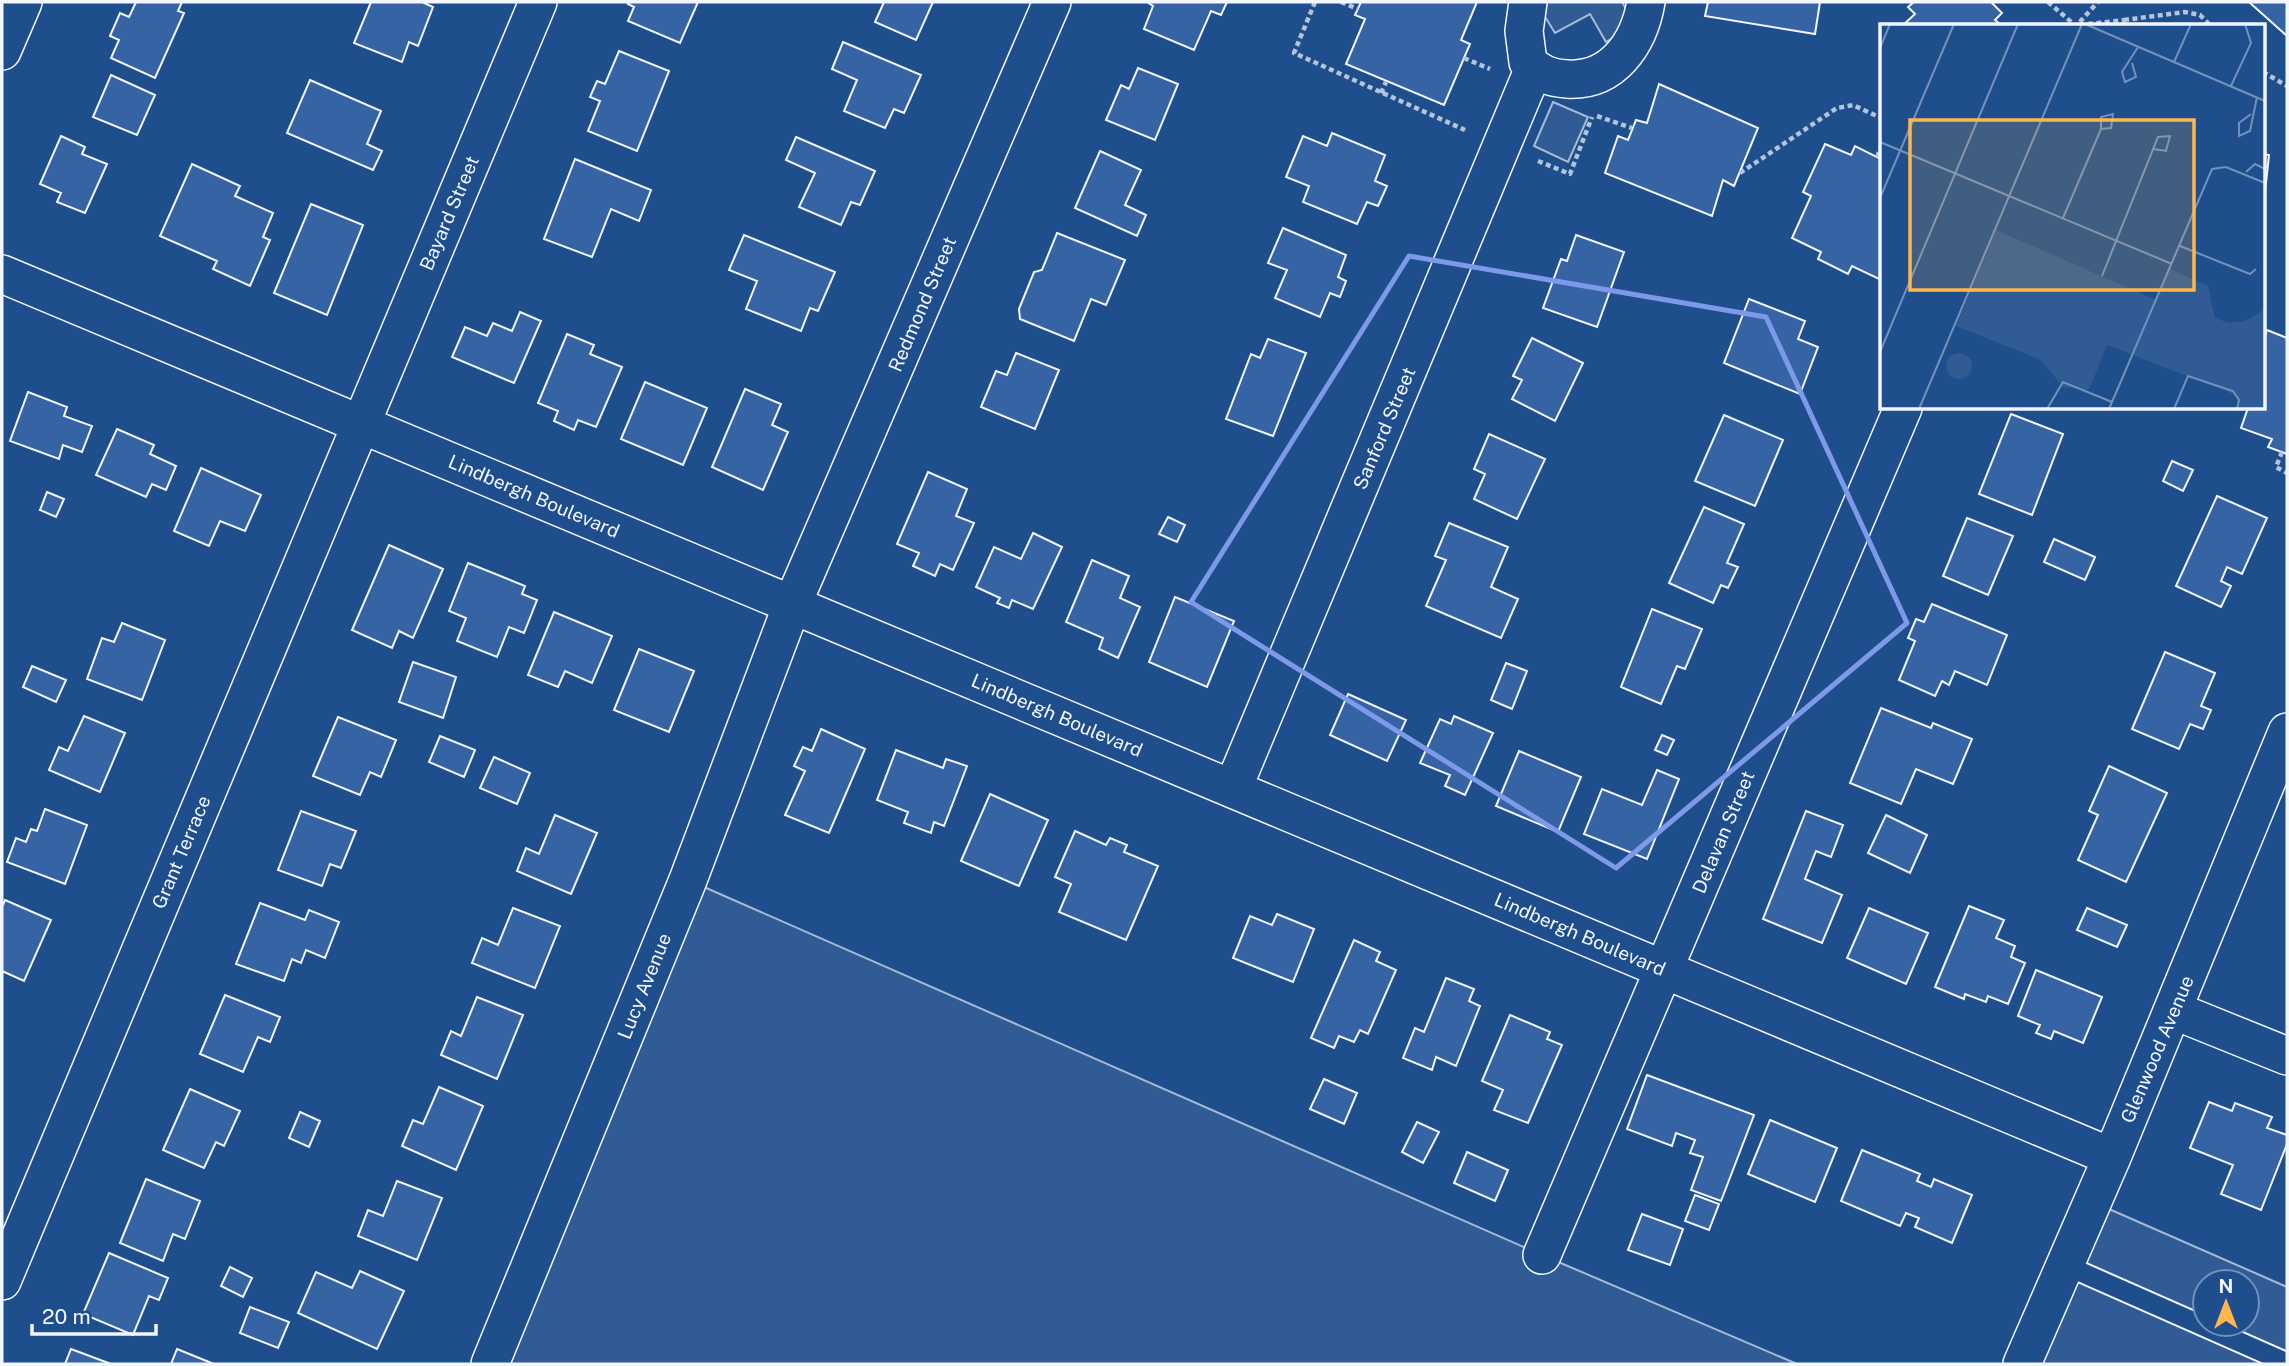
<svg xmlns="http://www.w3.org/2000/svg" width="2289" height="1366" font-family="'Public Sans',sans-serif">
	<rect width="100%" height="100%" fill="#1f4e8c"/>
	<path fill="#305b95" stroke="#a8bbd7" stroke-width="2" fill-rule="evenodd" d="M 1536,2 L 1622,2 L 1635,24 L 1606,42 L 1590,14 L 1555,33 Z
		M 1553,102 L 1588,117 L 1568,162 L 1534,146 Z
		M 688,880 L 1542,1255 L 1797,1364 L 490,1364 Z
		M 2093,1202 L 2287,1287 L 2287,1364 L 2022,1364 ZM 2205,1282 L 2247,1282 L 2247,1324 L 2205,1324 Z"/>
	<path fill="#3563a3" stroke="#f2f6ff" stroke-width="2" d="M 136,2 L 182,2 L 178,11 L 184,13 L 155,78 L 111,58 L 119,40 L 110,36 L 120,13 L 129,17 Z
		M 371,2 L 422,2 L 433,7 L 418,46 L 409,42 L 402,62 L 354,43 Z
		M 630,2 L 698,2 L 680,43 L 628,21 L 634,7 L 628,4 Z
		M 884,2 L 933,2 L 916,40 L 875,22 Z
		M 1147,2 L 1227,2 L 1221,15 L 1211,11 L 1194,50 L 1144,29 L 1153,6 Z
		M 1361,2 L 1477,2 L 1461,40 L 1470,44 L 1444,105 L 1346,64 L 1365,19 L 1355,15 Z
		M 1708,2 L 1820,2 L 1815,34 L 1705,16 Z
		M 1914,2 L 1991,2 L 2002,13 L 1995,20 L 2002,26 L 1902,26 L 1915,14 L 1908,7 Z
		M 2249,2 L 2287,2 L 2287,36 Z
		M 843,42 L 921,75 L 904,113 L 894,109 L 885,128 L 844,111 L 857,80 L 832,69 Z
		M 619,51 L 669,71 L 637,151 L 588,131 L 600,101 L 590,97 L 597,81 L 605,84 Z
		M 1138,68 L 1178,84 L 1155,140 L 1106,120 L 1121,85 L 1129,89 Z
		M 111,75 L 155,95 L 137,135 L 93,117 Z
		M 310,80 L 381,111 L 367,144 L 382,151 L 373,170 L 287,133 Z
		M 1659,84 L 1758,128 L 1734,186 L 1723,180 L 1712,216 L 1605,173 L 1618,136 L 1628,140 L 1636,120 L 1647,123 Z
		M 1332,133 L 1385,155 L 1375,181 L 1387,186 L 1378,206 L 1367,202 L 1357,224 L 1303,202 L 1309,186 L 1286,177 L 1303,136 L 1327,146 Z
		M 61,136 L 85,147 L 82,154 L 107,164 L 85,213 L 57,202 L 61,193 L 40,184 Z
		M 796,137 L 875,171 L 860,205 L 851,202 L 841,225 L 799,207 L 815,173 L 786,160 Z
		M 1825,144 L 1851,155 L 1855,146 L 1881,159 L 1881,274 L 1879,279 L 1852,266 L 1848,274 L 1818,259 L 1821,252 L 1792,238 L 1811,196 L 1803,192 Z
		M 1100,151 L 1141,170 L 1125,205 L 1146,215 L 1137,236 L 1075,208 Z
		M 2263,154 L 2269,155 L 2263,211 Z
		M 575,159 L 651,190 L 639,221 L 611,209 L 592,257 L 544,239 Z
		M 192,164 L 240,186 L 235,196 L 273,213 L 263,237 L 270,240 L 250,286 L 213,269 L 217,261 L 160,236 Z
		M 311,204 L 363,225 L 327,315 L 274,293 Z
		M 1283,228 L 1346,255 L 1338,277 L 1346,281 L 1340,297 L 1330,293 L 1320,317 L 1275,298 L 1287,270 L 1268,263 Z
		M 1057,233 L 1125,260 L 1106,305 L 1091,299 L 1074,341 L 1020,319 L 1019,309 L 1034,272 L 1042,270 Z
		M 744,235 L 835,272 L 818,311 L 810,308 L 801,331 L 746,309 L 757,281 L 729,270 Z
		M 1576,235 L 1624,252 L 1597,327 L 1543,308 L 1561,259 L 1567,261 Z
		M 1749,299 L 1805,321 L 1798,339 L 1818,347 L 1800,394 L 1724,363 Z
		M 520,312 L 541,321 L 514,383 L 452,357 L 465,327 L 487,336 L 493,323 L 512,331 Z
		M 2267,330 L 2287,338 L 2287,454 L 2268,447 L 2272,439 L 2241,428 L 2248,408 L 2263,408 L 2263,341 Z
		M 567,334 L 594,345 L 590,354 L 622,367 L 596,427 L 578,420 L 574,430 L 554,421 L 558,411 L 538,403 Z
		M 1532,338 L 1583,363 L 1555,421 L 1512,399 L 1522,380 L 1513,376 Z
		M 1268,339 L 1306,353 L 1273,436 L 1226,419 L 1251,354 L 1260,358 Z
		M 1016,353 L 1059,370 L 1035,429 L 981,407 L 996,371 L 1007,375 Z
		M 645,382 L 707,408 L 683,465 L 621,439 Z
		M 745,389 L 781,404 L 772,425 L 788,432 L 763,490 L 712,467 Z
		M 28,392 L 67,407 L 64,416 L 92,426 L 82,452 L 63,445 L 59,459 L 10,441 Z
		M 2011,414 L 2063,434 L 2032,515 L 1979,494 Z
		M 1724,415 L 1783,440 L 1755,506 L 1695,481 Z
		M 117,429 L 154,445 L 150,454 L 176,466 L 166,490 L 152,484 L 146,497 L 96,475 Z
		M 1489,434 L 1545,459 L 1517,519 L 1474,499 L 1485,474 L 1474,469 Z
		M 2172,461 L 2193,470 L 2183,491 L 2163,481 Z
		M 201,468 L 261,495 L 245,531 L 220,521 L 209,546 L 174,531 Z
		M 928,472 L 967,489 L 956,516 L 974,523 L 953,570 L 940,564 L 935,576 L 913,566 L 919,553 L 897,544 Z
		M 47,492 L 64,499 L 56,517 L 40,510 Z
		M 2217,496 L 2267,518 L 2242,574 L 2227,567 L 2221,581 L 2231,586 L 2221,607 L 2176,586 Z
		M 1704,507 L 1744,524 L 1727,563 L 1738,567 L 1728,588 L 1721,585 L 1713,603 L 1669,583 Z
		M 1168,517 L 1185,525 L 1177,542 L 1159,534 Z
		M 1967,518 L 2013,536 L 1988,595 L 1943,576 Z
		M 1449,523 L 1508,547 L 1491,587 L 1518,599 L 1501,638 L 1426,606 L 1446,560 L 1435,556 Z
		M 1033,533 L 1062,547 L 1033,609 L 1012,600 L 1009,608 L 997,603 L 1000,598 L 976,587 L 994,547 L 1021,559 Z
		M 2054,539 L 2095,557 L 2085,580 L 2044,562 Z
		M 389,545 L 443,569 L 413,638 L 399,631 L 392,648 L 352,630 Z
		M 1092,560 L 1129,576 L 1120,598 L 1140,607 L 1118,658 L 1099,649 L 1103,638 L 1066,622 Z
		M 468,563 L 525,586 L 522,594 L 537,600 L 524,633 L 509,627 L 497,657 L 457,641 L 466,618 L 449,611 Z
		M 1175,597 L 1234,621 L 1207,687 L 1149,662 Z
		M 1932,604 L 2007,635 L 1987,685 L 1955,671 L 1949,685 L 1942,681 L 1935,696 L 1899,680 L 1915,641 L 1908,638 L 1916,619 L 1924,622 Z
		M 1652,609 L 1702,629 L 1685,669 L 1677,666 L 1661,704 L 1621,687 Z
		M 554,612 L 612,636 L 592,683 L 565,671 L 558,687 L 528,675 Z
		M 122,623 L 165,640 L 142,700 L 87,679 L 102,638 L 114,642 Z
		M 639,649 L 694,671 L 669,732 L 614,710 Z
		M 2165,652 L 2215,673 L 2201,706 L 2211,710 L 2203,729 L 2190,724 L 2179,749 L 2132,729 Z
		M 413,662 L 456,677 L 443,718 L 399,702 Z
		M 1506,663 L 1527,671 L 1512,709 L 1491,700 Z
		M 32,666 L 66,680 L 56,702 L 23,687 Z
		M 1348,694 L 1406,720 L 1387,761 L 1330,735 Z
		M 1881,708 L 1931,728 L 1933,723 L 1972,739 L 1953,784 L 1916,769 L 1901,804 L 1850,783 Z
		M 84,716 L 125,733 L 100,792 L 49,770 L 59,747 L 68,751 Z
		M 1454,716 L 1493,733 L 1465,795 L 1445,786 L 1450,775 L 1420,763 L 1440,719 L 1451,724 Z
		M 338,717 L 396,740 L 381,777 L 370,772 L 360,795 L 313,776 Z
		M 821,729 L 865,749 L 829,833 L 785,815 L 805,771 L 794,766 L 803,747 L 812,751 Z
		M 1662,735 L 1674,740 L 1667,755 L 1655,750 Z
		M 440,736 L 475,750 L 464,777 L 429,762 Z
		M 896,750 L 943,768 L 946,759 L 967,766 L 944,826 L 934,822 L 931,833 L 904,823 L 908,812 L 877,800 Z
		M 1519,751 L 1581,777 L 1558,832 L 1496,806 Z
		M 494,757 L 530,773 L 517,804 L 480,788 Z
		M 2109,766 L 2167,793 L 2126,882 L 2078,860 L 2098,815 L 2089,811 Z
		M 1657,770 L 1679,779 L 1647,859 L 1584,834 L 1602,789 L 1642,805 Z
		M 990,794 L 1048,820 L 1019,886 L 961,861 Z
		M 45,809 L 87,825 L 65,884 L 7,862 L 16,838 L 26,842 L 31,829 L 37,831 Z
		M 301,811 L 356,831 L 341,868 L 330,864 L 322,886 L 278,870 Z
		M 1806,811 L 1843,825 L 1831,857 L 1816,851 L 1805,879 L 1842,895 L 1822,943 L 1763,919 Z
		M 555,815 L 597,833 L 571,894 L 517,871 L 526,848 L 539,854 Z
		M 1886,815 L 1927,835 L 1910,873 L 1868,853 Z
		M 1075,831 L 1106,845 L 1110,838 L 1127,845 L 1124,852 L 1158,866 L 1126,940 L 1059,912 L 1071,884 L 1055,877 Z
		M 5,900 L 51,920 L 24,981 L 2,971 L 2,907 Z
		M 260,903 L 305,920 L 309,910 L 339,922 L 325,958 L 306,950 L 301,963 L 292,959 L 284,981 L 236,964 Z
		M 1969,906 L 2004,920 L 1996,938 L 2015,946 L 2011,957 L 2025,963 L 2008,1004 L 1988,996 L 1986,1002 L 1965,994 L 1964,999 L 1935,987 Z
		M 513,908 L 560,926 L 535,988 L 472,963 L 482,938 L 498,945 Z
		M 1869,908 L 1928,933 L 1906,984 L 1847,958 Z
		M 2087,908 L 2127,925 L 2117,947 L 2077,930 Z
		M 1277,914 L 1314,929 L 1293,982 L 1233,958 L 1250,916 L 1272,925 Z
		M 1354,940 L 1380,952 L 1376,961 L 1396,970 L 1368,1034 L 1360,1030 L 1354,1042 L 1339,1036 L 1334,1048 L 1311,1038 Z
		M 2036,970 L 2102,997 L 2083,1043 L 2054,1031 L 2051,1039 L 2036,1033 L 2040,1025 L 2018,1016 Z
		M 1446,978 L 1474,989 L 1469,1001 L 1480,1006 L 1456,1066 L 1436,1057 L 1432,1070 L 1403,1058 L 1415,1028 L 1424,1032 Z
		M 225,995 L 280,1017 L 270,1042 L 258,1037 L 243,1072 L 200,1054 Z
		M 477,997 L 523,1015 L 497,1079 L 441,1055 L 451,1031 L 461,1036 Z
		M 1510,1015 L 1550,1032 L 1547,1039 L 1562,1045 L 1528,1123 L 1494,1110 L 1503,1090 L 1482,1081 Z
		M 1647,1075 L 1754,1115 L 1721,1201 L 1691,1190 L 1703,1157 L 1690,1153 L 1695,1140 L 1676,1133 L 1672,1146 L 1627,1129 Z
		M 1324,1079 L 1357,1093 L 1344,1124 L 1310,1109 Z
		M 439,1087 L 483,1106 L 456,1170 L 402,1146 L 413,1120 L 423,1124 Z
		M 190,1089 L 240,1111 L 224,1146 L 216,1142 L 204,1168 L 163,1150 Z
		M 2209,1102 L 2232,1111 L 2235,1103 L 2272,1117 L 2267,1128 L 2287,1135 L 2287,1144 L 2261,1210 L 2221,1194 L 2233,1165 L 2190,1148 Z
		M 300,1112 L 320,1121 L 309,1147 L 289,1138 Z
		M 1770,1120 L 1837,1148 L 1815,1202 L 1748,1174 Z
		M 1417,1122 L 1439,1132 L 1423,1163 L 1402,1152 Z
		M 1862,1150 L 1920,1174 L 1917,1181 L 1931,1187 L 1934,1179 L 1972,1195 L 1952,1243 L 1915,1227 L 1919,1218 L 1906,1213 L 1900,1226 L 1841,1201 Z
		M 1467,1152 L 1508,1170 L 1495,1201 L 1454,1183 Z
		M 146,1179 L 200,1201 L 185,1239 L 173,1234 L 163,1261 L 120,1243 Z
		M 397,1181 L 442,1198 L 417,1260 L 358,1236 L 368,1210 L 383,1216 Z
		M 1695,1195 L 1719,1204 L 1709,1230 L 1685,1221 Z
		M 1642,1214 L 1683,1229 L 1670,1265 L 1628,1250 Z
		M 109,1253 L 168,1278 L 159,1300 L 149,1296 L 133,1335 L 83,1314 Z
		M 230,1267 L 252,1278 L 243,1297 L 221,1286 Z
		M 360,1271 L 404,1291 L 377,1349 L 298,1313 L 316,1272 L 352,1288 Z
		M 250,1307 L 289,1322 L 278,1348 L 240,1333 Z
		M 71,1349 L 111,1364 L 65,1364 Z
		M 177,1349 L 214,1364 L 171,1364 Z"/>
	<g fill="none" stroke-linecap="round" stroke-linejoin="round">
		<defs>
			<path id="lane" d="M 2065,1265 L 2287,1363"/>
			<path id="street" d="M 1528,2 L 1524,31 L 1528,62 C 1539,74 1551,78 1567,79 C 1613,82 1639,43 1646,2
				M 2,51 L 23,2
				M 2,274 L 2112,1157
				M 1233,788 L 1534,68
				M 2173,1010 L 2287,1056
				M 1542,1255 L 1903,408
				M 2,1281 L 538,2
				M 490,1364 L 688,880 L 792,605 L 1052,2
				M 2022,1364 L 2112,1157 L 2287,732"/>
		</defs>
		<use href="#lane" stroke="#f2f6ff" stroke-width="23"/>
		<use href="#street" stroke="#f2f6ff" stroke-width="40"/>
		<path stroke="#b3c4dc" stroke-width="4.5" stroke-dasharray="5 3.5" stroke-linecap="butt" d="M 1315,2 L 1294,53 L 1465,130
			M 1341,2 L 1358,9
			M 2048,2 L 2076,26 L 2098,2
			M 2124,20 L 2185,12 L 2200,15 L 2211,26
			M 2071,26 L 2124,20 L 2124,26
			M 1464,58 L 1490,69
			M 2263,72 L 2287,86
			M 1381,93 L 1386,82
			M 1597,116 L 1632,128
			M 1877,157 L 1881,147
			M 1538,161 L 1570,174 L 1592,117
			M 1740,173 L 1837,108 L 1853,105 L 1881,118
			M 2282,452 L 2276,467 L 2287,473"/>
		<use href="#lane" stroke="#1f4e8c" stroke-width="19"/>
		<use href="#street" stroke="#1f4e8c" stroke-width="37"/>
	</g>
	<path fill="none" stroke="#7d9aea" stroke-width="5" stroke-linejoin="round" d="M 1409,256 L 1766,317 L 1907,623 L 1616,868 L 1191,602 Z"/>
	<g text-anchor="middle" dominant-baseline="central" stroke-width="5" stroke-linejoin="round" paint-order="stroke">
		<g font-size="19" fill="#f2f6ff" stroke="#1f4e8c">
			<text transform="translate(449 213) rotate(-67)">Bayard Street</text>
			<text transform="translate(922 304) rotate(-67)">Redmond Street</text>
			<text transform="translate(1384 428) rotate(-67)">Sanford Street</text>
			<text transform="translate(534 496) rotate(23)">Lindbergh Boulevard</text>
			<text transform="translate(1057 715) rotate(23)">Lindbergh Boulevard</text>
			<text transform="translate(1723 832) rotate(-67)">Delavan Street</text>
			<text transform="translate(181 852) rotate(-67)">Grant Terrace</text>
			<text transform="translate(1580 934) rotate(23)">Lindbergh Boulevard</text>
			<text transform="translate(644 986) rotate(-68)">Lucy Avenue</text>
			<text transform="translate(2157 1049) rotate(-67)">Glenwood Avenue</text>
		</g>
	</g>
	<g transform="translate(1880 24)">
		<rect width="385" height="385" fill="#1f4e8c"/>
		<path d="M 116,206 L 276,276 L 290,245 L 328,262 L 335,294 L 349,299 L 365,297 L 385,285 L 385,385 L 357,385 L 358,372 L 227,321 L 209,366 L 183,363 L 161,336 L 76,302 ZM66 342a13 13 0 1 1 26 0a13 13 0 1 1-26 0Z" fill="#305b95"/>
		<path fill="none" stroke="#7391ba" stroke-width="2" d="M 205,0 L 385,77M 0,24 L 10,0M 294,38 L 311,0M 252,39 L 256,53 L 245,58 L 242,48 L 258,23M 351,62 L 371,19 L 365,0M 371,90 L 359,99 L 359,112 L 370,107 L 377,73M 0,118 L 292,240M 366,148 L 375,140 L 385,145M 0,174 L 74,0M 183,194 L 221,105 L 221,93 L 233,90 L 231,104 L 221,105M 300,222 L 370,250 L 376,245M 222,252 L 278,113 L 290,112 L 286,127 L 273,125M 0,328 L 138,0M 39,385 L 202,0M 167,385 L 183,358 L 232,378M 229,385 L 332,145 L 346,143 L 385,159M 294,385 L 308,352 L 353,367 L 359,376 L 357,385"/>
		<path fill="#ffb74d" fill-opacity="0.15" stroke="#ffb74d" stroke-width="3.5" d="M 30,96 L 314,96 L 314,266 L 30,266 Z"/>
		<rect width="385" height="385" fill="none" stroke="#f2f6ff" stroke-width="3.5"/>
	</g>
	<rect width="2289" height="1366" fill="none" stroke="#f2f6ff" stroke-width="7"/>
	<g transform="translate(2226 1303)"><circle r="33" fill="#1f4e8c" stroke="#7391ba" stroke-width="2"/>
	<path d="M0-5L12 26L0 18L-12 26Z" fill="#ffb74d"/>
	<text y="-10" font-size="19" font-weight="bold" text-anchor="middle" fill="#f2f6ff">N</text>
	</g>
	<path d="M32 1324v10h124v-10" fill="none" stroke="#f2f6ff" stroke-width="3.5"/>
	<text x="42" y="1324" font-size="21" fill="#f2f6ff" stroke="#1f4e8c" stroke-width="5" paint-order="stroke">20 m</text>
</svg>
